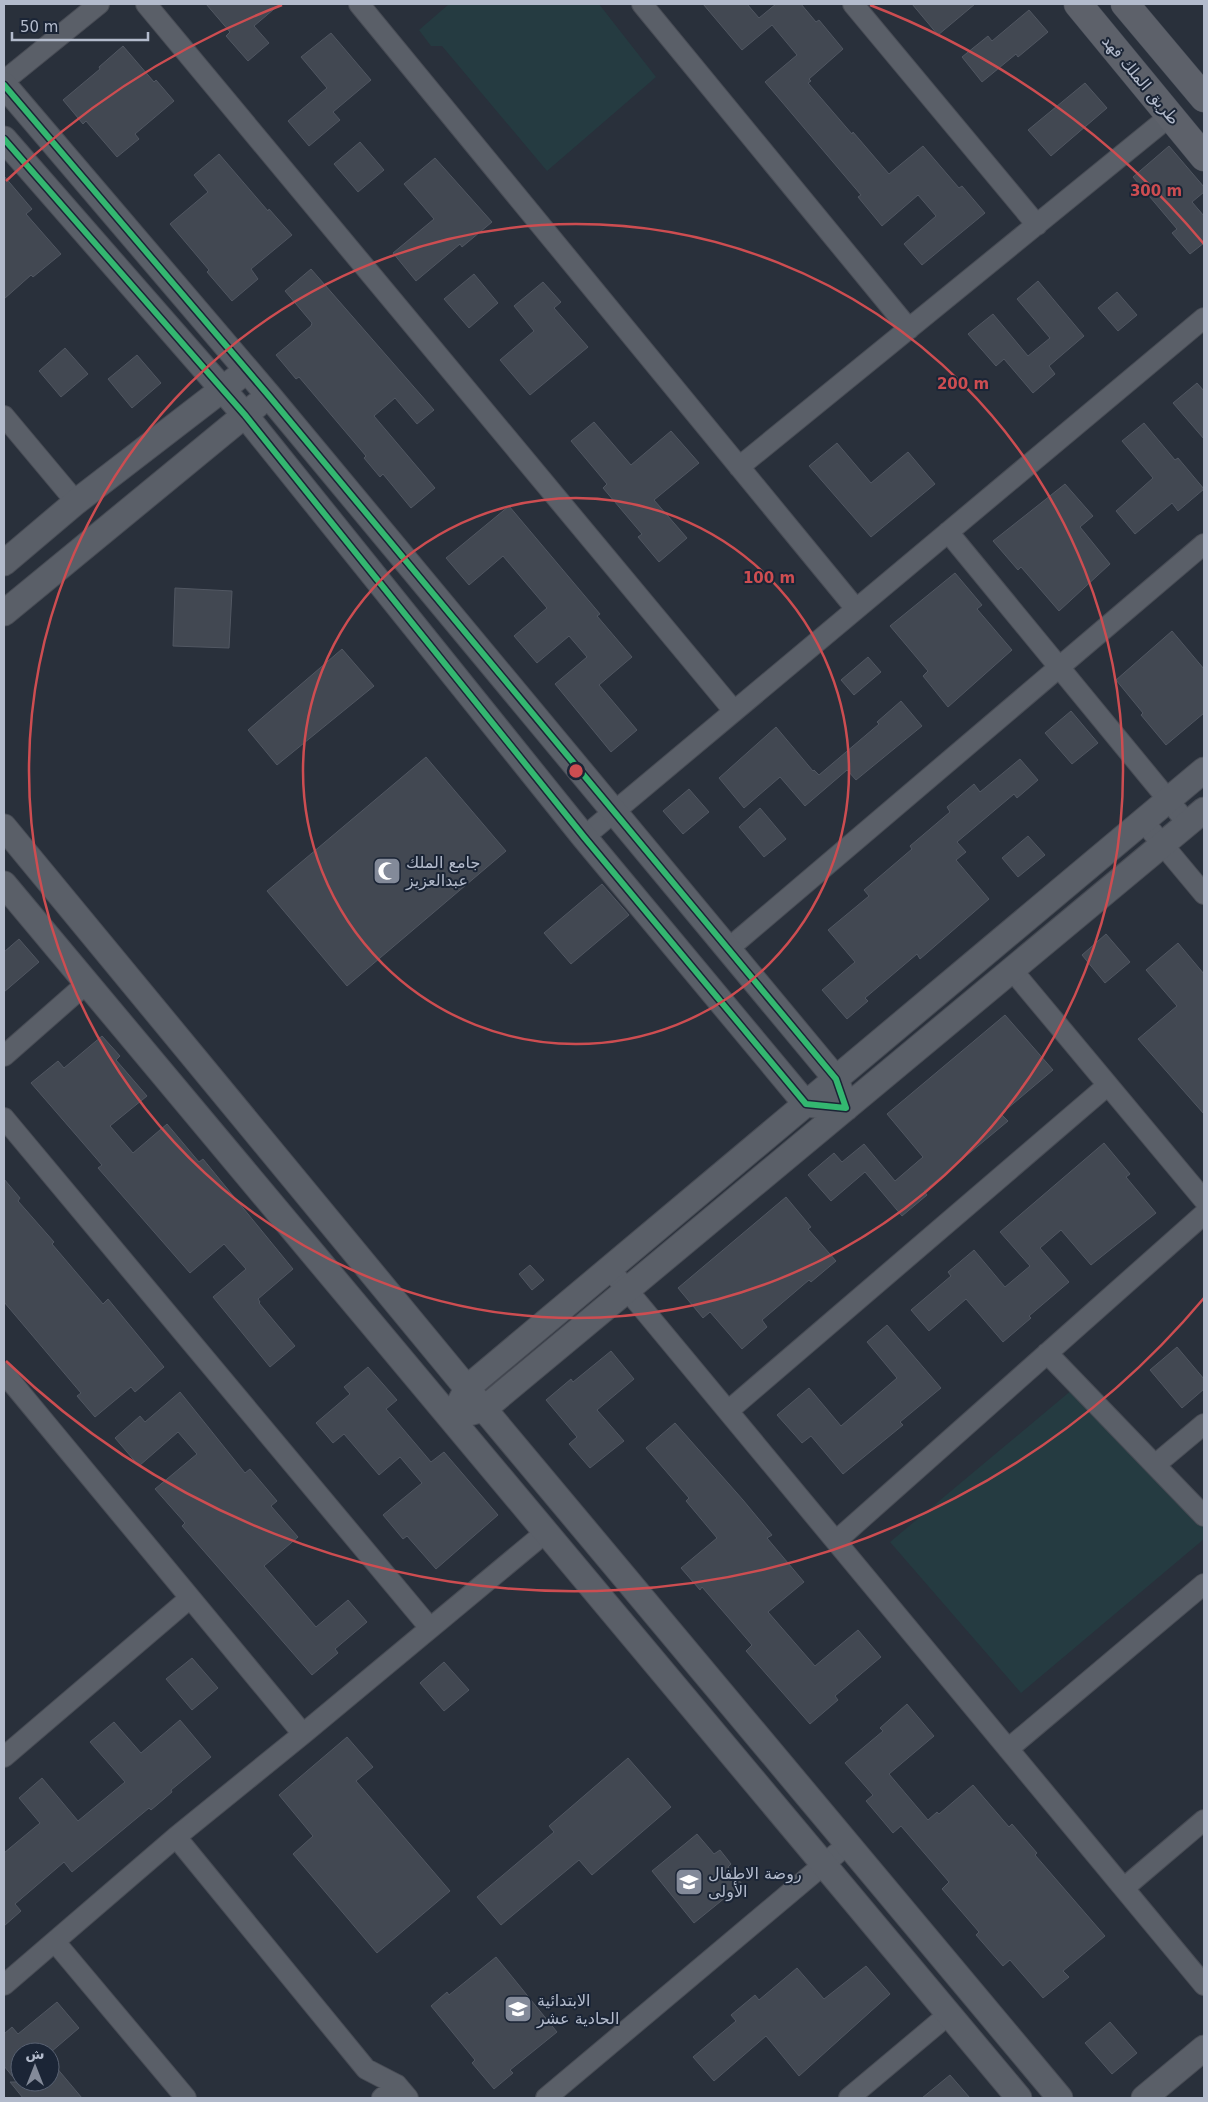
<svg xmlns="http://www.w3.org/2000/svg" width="1208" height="2102" font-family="'DejaVu Sans',Vazirmatn,sans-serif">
	<rect width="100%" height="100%" fill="#29303b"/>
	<path fill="#253b41" d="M 449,4 L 599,4 L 656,77 L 547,171 L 442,46 L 431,46 L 419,30 Z
		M 1073,1389 L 1204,1526 L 1204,1539 L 1021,1693 L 890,1542 Z"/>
	<path fill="#424852" stroke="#515762" d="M 206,4 L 280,4 L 254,26 L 269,43 L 248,61 L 226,36 L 230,32 Z
		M 703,4 L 747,4 L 759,18 L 776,4 L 801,4 L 816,22 L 819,20 L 843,49 L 809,79 L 811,81 L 808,83 L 852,134 L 853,132 L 889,174 L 923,146 L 959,188 L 962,186 L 985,213 L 922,265 L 904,244 L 936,216 L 918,195 L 882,226 L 858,197 L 861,195 L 765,82 L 797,55 L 772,25 L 742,50 Z
		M 912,4 L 975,4 L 938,35 Z
		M 1029,10 L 1048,32 L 1018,57 L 1016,54 L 982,82 L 962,57 L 988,36 L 992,41 Z
		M 331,33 L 371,80 L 333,112 L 340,120 L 309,146 L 288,121 L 327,88 L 301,57 Z
		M 123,46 L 154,82 L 156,80 L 174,101 L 135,134 L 139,139 L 117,157 L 86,121 L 83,124 L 63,100 L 100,69 L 99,67 Z
		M 1085,83 L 1107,108 L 1051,156 L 1028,130 Z
		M 360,142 L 384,170 L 358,192 L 334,164 Z
		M 1169,146 L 1204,187 L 1204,192 L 1192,202 L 1204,216 L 1204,243 L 1190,254 L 1172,233 L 1177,229 L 1133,177 Z
		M 219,154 L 268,211 L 269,209 L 292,235 L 251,269 L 258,279 L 232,301 L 207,272 L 209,270 L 170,224 L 208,192 L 194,175 Z
		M 435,158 L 492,222 L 462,247 L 460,244 L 416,281 L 393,253 L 434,219 L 404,184 Z
		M 4,176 L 32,209 L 26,214 L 61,254 L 33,277 L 31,275 L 4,299 Z
		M 311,269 L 434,410 L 417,424 L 395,398 L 374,416 L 435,488 L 411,508 L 383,474 L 380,477 L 364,458 L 366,456 L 299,377 L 296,379 L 276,355 L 311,326 L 312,323 L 285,291 Z
		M 474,274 L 498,303 L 469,328 L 444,299 Z
		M 1038,281 L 1084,336 L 1049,366 L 1055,374 L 1033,393 L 1004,359 L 996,366 L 968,334 L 993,314 L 1028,356 L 1050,338 L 1017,299 Z
		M 543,282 L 561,302 L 554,308 L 588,347 L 530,395 L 500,360 L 534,331 L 514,306 Z
		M 1117,292 L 1137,315 L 1118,331 L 1098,308 Z
		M 65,348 L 88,374 L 61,397 L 39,371 Z
		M 137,355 L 161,383 L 132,408 L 108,379 Z
		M 1197,383 L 1204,391 L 1204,439 L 1173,403 Z
		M 594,422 L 631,465 L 671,431 L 699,463 L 654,500 L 687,538 L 659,562 L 638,537 L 642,534 L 603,488 L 607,484 L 571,441 Z
		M 1144,423 L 1175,460 L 1178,458 L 1204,489 L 1178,511 L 1172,503 L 1135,534 L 1116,511 L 1153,478 L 1122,441 Z
		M 837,443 L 871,483 L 908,452 L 935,484 L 871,537 L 809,466 Z
		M 1065,484 L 1093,516 L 1080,527 L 1110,564 L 1059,611 L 1021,567 L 1018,570 L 993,541 Z
		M 509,506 L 600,614 L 597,616 L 632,657 L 599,685 L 637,730 L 611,752 L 555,684 L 587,657 L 569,636 L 537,663 L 514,636 L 547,608 L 503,556 L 469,585 L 446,558 Z
		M 955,573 L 982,605 L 977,609 L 1012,650 L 948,707 L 923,676 L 928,671 L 890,626 Z
		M 175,588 L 232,591 L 229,648 L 173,646 Z
		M 1172,631 L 1204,669 L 1204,713 L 1166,745 L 1141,715 L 1143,713 L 1116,680 Z
		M 342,649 L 374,686 L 277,765 L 248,730 Z
		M 868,657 L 881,672 L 854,695 L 841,680 Z
		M 901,701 L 922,726 L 856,780 L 847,770 L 805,806 L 780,777 L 744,808 L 719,778 L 776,727 L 813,771 L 814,770 L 819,775 L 879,724 L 877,722 Z
		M 1071,711 L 1098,743 L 1072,764 L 1045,733 Z
		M 426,757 L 506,851 L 347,986 L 267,891 Z
		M 1020,759 L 1038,780 L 1017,798 L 1014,794 L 957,842 L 966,852 L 956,860 L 989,899 L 920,959 L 917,954 L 865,998 L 868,1001 L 847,1019 L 822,990 L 855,962 L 828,930 L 869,896 L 864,890 L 912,849 L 910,846 L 950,812 L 947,807 L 974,784 L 980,792 Z
		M 689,789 L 709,812 L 683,834 L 663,811 Z
		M 760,808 L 786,839 L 764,857 L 739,827 Z
		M 1028,836 L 1045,855 L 1018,877 L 1002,858 Z
		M 602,884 L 629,915 L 571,964 L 544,933 Z
		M 1106,934 L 1130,962 L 1105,983 L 1082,955 Z
		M 19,939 L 39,962 L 4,992 L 4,952 Z
		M 1178,943 L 1204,974 L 1204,1114 L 1138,1039 L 1177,1006 L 1146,970 Z
		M 1005,1015 L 1053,1070 L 1001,1114 L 1008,1121 L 924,1191 L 927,1195 L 902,1216 L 865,1172 L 831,1201 L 808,1175 L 834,1153 L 842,1162 L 864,1144 L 895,1181 L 923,1157 L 887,1114 Z
		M 102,1036 L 120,1056 L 116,1060 L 147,1096 L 110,1126 L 133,1153 L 167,1124 L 199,1162 L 203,1159 L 293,1269 L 258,1299 L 260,1302 L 259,1303 L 295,1346 L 270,1367 L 213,1297 L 246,1269 L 224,1244 L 190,1273 L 98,1168 L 102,1165 L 31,1083 L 58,1061 L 64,1068 Z
		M 1104,1143 L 1130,1174 L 1126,1177 L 1156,1213 L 1091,1265 L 1061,1230 L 1040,1248 L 1069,1282 L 1029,1316 L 1031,1318 L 1003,1342 L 966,1299 L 929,1331 L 911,1310 L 951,1276 L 948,1272 L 974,1250 L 1005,1287 L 1030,1266 L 1000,1232 Z
		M 4,1179 L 20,1198 L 18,1201 L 54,1242 L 52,1244 L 103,1304 L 108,1299 L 164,1367 L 135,1392 L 131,1387 L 95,1417 L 77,1396 L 81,1393 L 4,1302 Z
		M 786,1197 L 811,1227 L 808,1229 L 836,1261 L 811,1282 L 809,1280 L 762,1320 L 767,1327 L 742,1349 L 710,1312 L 703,1318 L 678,1288 Z
		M 530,1265 L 544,1280 L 532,1290 L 519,1274 Z
		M 887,1325 L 941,1388 L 900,1422 L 903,1425 L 843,1474 L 811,1436 L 802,1443 L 777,1415 L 809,1388 L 841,1426 L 897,1378 L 867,1342 Z
		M 1177,1347 L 1204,1379 L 1204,1389 L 1182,1408 L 1150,1370 Z
		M 611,1351 L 634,1379 L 597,1410 L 624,1441 L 590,1468 L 569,1444 L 577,1437 L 546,1400 L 571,1379 L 573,1382 Z
		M 368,1367 L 397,1400 L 386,1409 L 431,1462 L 444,1452 L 498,1515 L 436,1569 L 407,1536 L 403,1539 L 383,1515 L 422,1483 L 400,1457 L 379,1475 L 344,1434 L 333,1443 L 316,1423 L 350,1394 L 344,1387 Z
		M 180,1392 L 245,1473 L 250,1469 L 277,1501 L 271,1506 L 298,1537 L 264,1566 L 316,1627 L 348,1600 L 367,1622 L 335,1649 L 338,1653 L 312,1675 L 182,1526 L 185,1523 L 155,1489 L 197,1454 L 178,1432 L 139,1466 L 115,1438 L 140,1416 L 145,1422 Z
		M 675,1423 L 743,1500 L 772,1535 L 767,1538 L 804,1582 L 768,1612 L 815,1666 L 858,1630 L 881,1657 L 835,1696 L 838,1700 L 810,1724 L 746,1651 L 752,1645 L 702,1587 L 700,1590 L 681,1568 L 717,1538 L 686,1501 L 689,1498 L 646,1448 Z
		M 192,1658 L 218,1688 L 192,1710 L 166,1679 Z
		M 444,1662 L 469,1690 L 444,1711 L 420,1683 Z
		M 907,1704 L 934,1736 L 889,1774 L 928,1820 L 937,1812 L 939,1814 L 973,1785 L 1009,1827 L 1012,1824 L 1037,1853 L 1035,1855 L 1105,1936 L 1063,1971 L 1069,1977 L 1043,1998 L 1010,1960 L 1003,1966 L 976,1935 L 979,1932 L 942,1889 L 949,1882 L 901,1826 L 893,1833 L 866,1801 L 873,1795 L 845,1763 L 883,1731 L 880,1728 Z
		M 180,1720 L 211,1757 L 171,1790 L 172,1792 L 151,1810 L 149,1808 L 72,1872 L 64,1862 L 15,1904 L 21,1911 L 4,1926 L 4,1853 L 40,1823 L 19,1798 L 42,1778 L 78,1821 L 125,1782 L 90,1742 L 114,1722 L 141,1753 Z
		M 347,1737 L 373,1767 L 356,1781 L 450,1891 L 377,1953 L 293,1854 L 313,1836 L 279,1795 Z
		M 628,1758 L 671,1807 L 592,1875 L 579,1860 L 501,1925 L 477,1897 L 554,1832 L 549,1826 Z
		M 697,1834 L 714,1854 L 720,1850 L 731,1864 L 728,1867 L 742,1884 L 694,1923 L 652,1871 Z
		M 496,1957 L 557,2032 L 510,2070 L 513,2073 L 494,2089 L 472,2063 L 475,2060 L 431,2006 L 447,1992 L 449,1995 Z
		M 866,1966 L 890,1994 L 799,2076 L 766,2036 L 714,2081 L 693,2057 L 736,2021 L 731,2015 L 755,1995 L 759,2000 L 797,1968 L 824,1999 Z
		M 57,2002 L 79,2028 L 51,2052 L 20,2052 L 20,2082 L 50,2082 L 50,2060 L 82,2098 L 23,2098 L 10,2082 L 17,2082 L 4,2066 L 4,2034 L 12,2027 L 18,2034 Z
		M 1110,2022 L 1137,2053 L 1112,2074 L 1085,2043 Z
		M 950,2075 L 970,2098 L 922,2098 Z"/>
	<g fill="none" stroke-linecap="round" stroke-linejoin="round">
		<defs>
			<path id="minor" d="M 146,4 L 734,711
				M 359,4 L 856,609
				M 642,4 L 909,329
				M 853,4 L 1037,225
				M 4,81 L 99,4
				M 4,416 L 76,502
				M 739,467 L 1170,116
				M 948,532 L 1188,824
				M 1143,821 L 1204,894
				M 584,837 L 1204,318
				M 728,949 L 1204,544
				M 1012,970 L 1204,1200
				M 4,1056 L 87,983
				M 4,1118 L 430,1628
				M 609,1268 L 1204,1985
				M 1047,1353 L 1204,1516
				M 4,1373 L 303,1734
				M 728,1411 L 1108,1085
				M 1155,1465 L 1204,1424
				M 836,1541 L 1204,1214
				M 1008,1749 L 1204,1584
				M 4,1757 L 190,1598
				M 176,1837 L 366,2069 L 397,2085 L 408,2098
				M 1124,1888 L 1204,1820
				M 55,1942 L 186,2098
				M 4,1985 L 176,1837 L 303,1734 L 546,1532
				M 382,2098 L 397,2085
				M 546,2098 L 848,1844
				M 849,2098 L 949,2014"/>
			<path id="tertiary" d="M 4,85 L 269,396 L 836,1079 L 846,1108 L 806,1104 L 584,837 L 245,415 L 4,139
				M 4,563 L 76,502 L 237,378
				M 4,613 L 257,405
				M 4,827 L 484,1409 L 1060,2098
				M 4,884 L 1019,2098
				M 460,1402 L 467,1388 L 1204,770
				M 469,1413 L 484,1409 L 1204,810
				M 1144,2098 L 1204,2048"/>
			<path id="primary" d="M 1078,4 L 1204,157
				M 1125,4 L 1204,98"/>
		</defs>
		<use href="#minor" stroke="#484c55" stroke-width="22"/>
		<use href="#tertiary" stroke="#484c55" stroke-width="27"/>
		<use href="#primary" stroke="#474c57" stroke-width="29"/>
		<use href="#minor" stroke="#5a5f68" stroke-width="20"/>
		<use href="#tertiary" stroke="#5a5f68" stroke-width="25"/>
		<use href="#primary" stroke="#5d616a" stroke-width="28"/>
		<defs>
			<path id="cycleway" d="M 4,85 L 269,396 L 836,1079 L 846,1108 L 806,1104 L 584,837 L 245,415 L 4,139"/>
		</defs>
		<use href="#cycleway" stroke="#1b2536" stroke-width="9"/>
		<use href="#cycleway" stroke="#33b770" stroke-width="6"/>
	</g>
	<g fill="none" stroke="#cd4d51" stroke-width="2.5">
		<circle cx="576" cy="771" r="273"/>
		<circle cx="576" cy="771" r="547"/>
		<path d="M1204 1298A820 820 0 0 1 6 1361M6 181A820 820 0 0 1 282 5M870 5A820 820 0 0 1 1204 244"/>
	</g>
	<defs>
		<symbol id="mosque-square" viewBox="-11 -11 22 22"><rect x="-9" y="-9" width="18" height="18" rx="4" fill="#838a99" stroke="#1b2536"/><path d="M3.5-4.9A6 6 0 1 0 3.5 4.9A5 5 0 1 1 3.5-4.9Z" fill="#fff"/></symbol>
		<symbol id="school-square" viewBox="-11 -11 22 22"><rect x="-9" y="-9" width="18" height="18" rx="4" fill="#838a99" stroke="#1b2536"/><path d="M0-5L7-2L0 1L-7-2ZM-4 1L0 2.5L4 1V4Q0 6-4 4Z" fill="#fff"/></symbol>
	</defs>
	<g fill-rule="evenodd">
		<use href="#mosque-square" x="371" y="855" width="32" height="32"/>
		<use href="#school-square" x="673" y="1866" width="32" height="32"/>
		<use href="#school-square" x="502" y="1993" width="32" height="32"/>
	</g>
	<g text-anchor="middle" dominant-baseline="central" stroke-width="4" stroke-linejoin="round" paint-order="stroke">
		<g font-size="16" fill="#b3bbcc" stroke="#1b2536">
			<text transform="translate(1141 80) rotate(50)">طريق الملك فهد</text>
		</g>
		<g font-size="16" fill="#b3bbcc" stroke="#1b2536" text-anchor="start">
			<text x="406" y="862">جامع الملك<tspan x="406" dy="18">عبدالعزيز</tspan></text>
			<text x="708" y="1873">روضة الاطفال<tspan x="708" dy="18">الأولى</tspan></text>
			<text x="537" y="2000">الابتدائية<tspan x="537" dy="18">الحادية عشر</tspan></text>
		</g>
	</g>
	<circle cx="576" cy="771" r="8" fill="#cd4d51" stroke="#1b2536" stroke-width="2.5"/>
	<g font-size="15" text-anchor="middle" font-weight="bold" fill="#cd4d51" stroke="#1b2536" stroke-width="4" stroke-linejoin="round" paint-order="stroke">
		<text x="1156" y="196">300 m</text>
		<text x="963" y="389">200 m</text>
		<text x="769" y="583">100 m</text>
	</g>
	<rect width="1208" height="2102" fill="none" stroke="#b3bbcc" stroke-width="10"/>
	<g transform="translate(35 2067)"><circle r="24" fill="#1b2536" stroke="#586172"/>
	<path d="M0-4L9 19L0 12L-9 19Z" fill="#838a99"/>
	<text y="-8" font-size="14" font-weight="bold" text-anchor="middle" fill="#b3bbcc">ش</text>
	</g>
	<path d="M12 32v8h136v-8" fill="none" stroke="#b3bbcc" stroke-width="2.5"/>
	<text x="20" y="32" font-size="15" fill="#b3bbcc" stroke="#1b2536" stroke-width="4" paint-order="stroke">50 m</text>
</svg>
